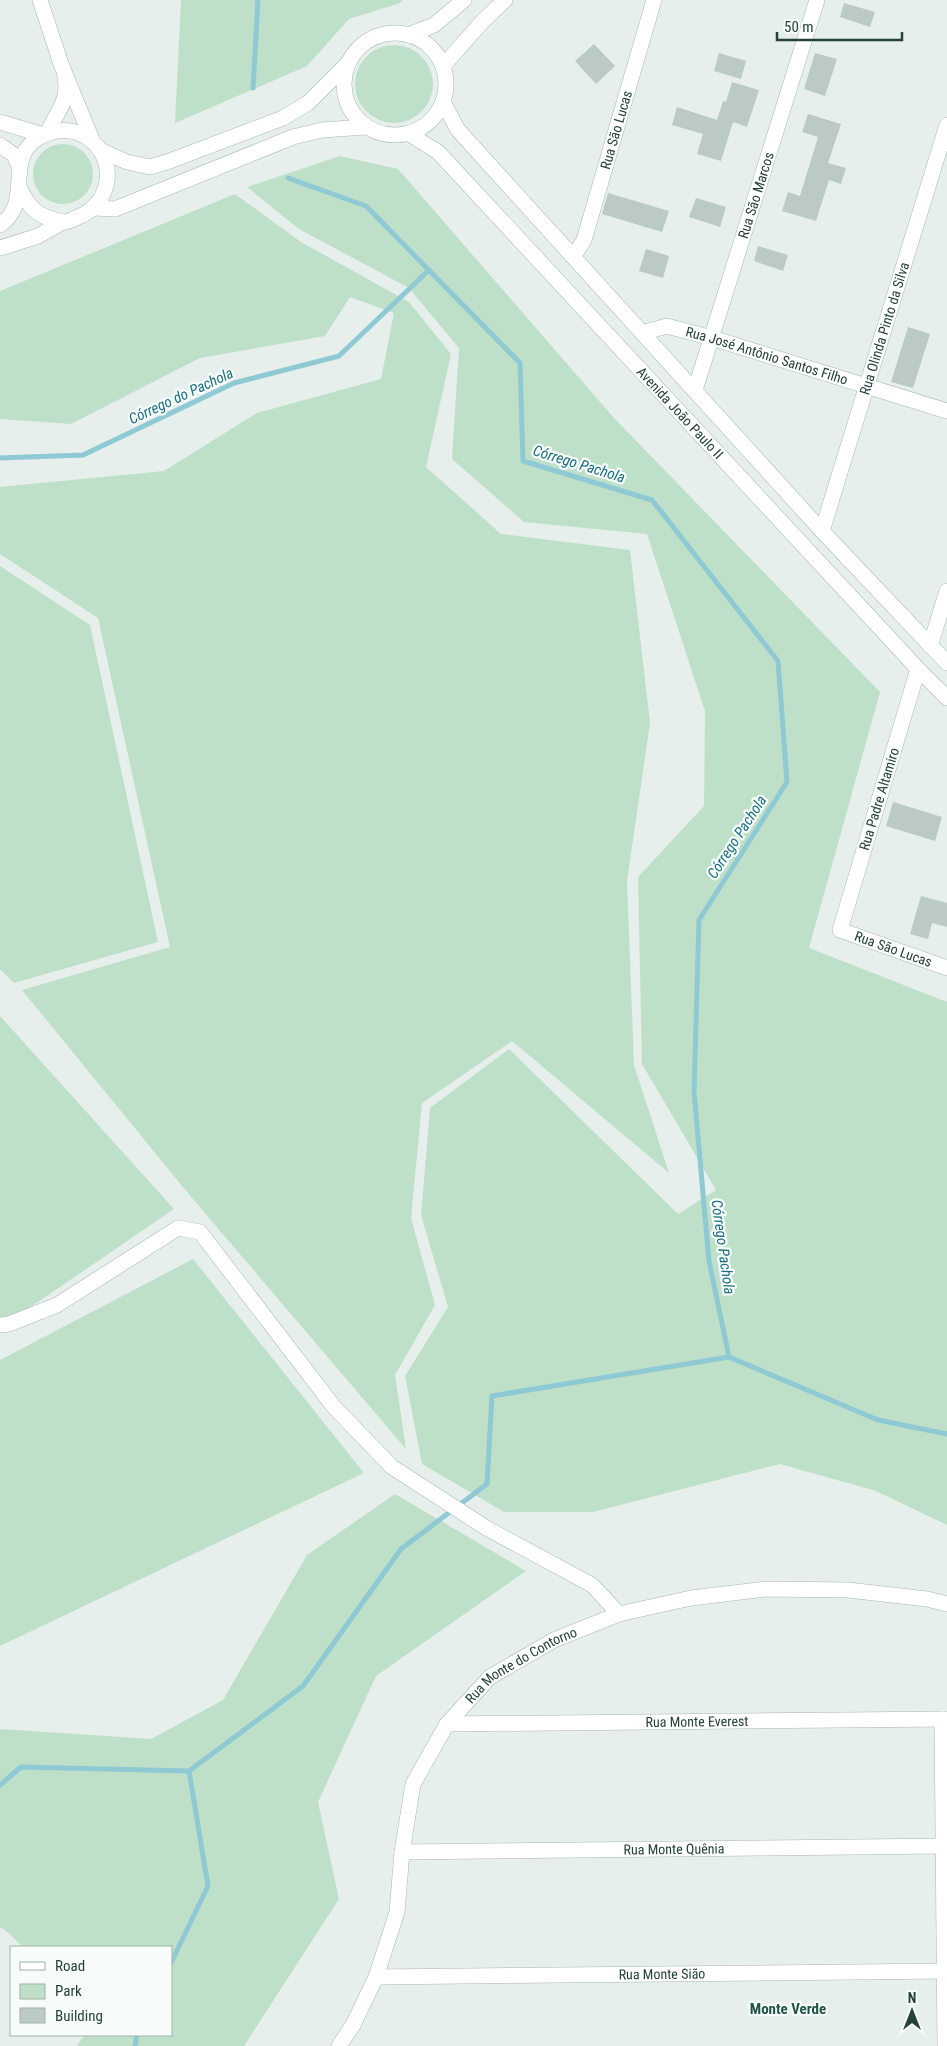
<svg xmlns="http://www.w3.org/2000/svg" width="947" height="2046" font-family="'Roboto Condensed',sans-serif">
	<rect width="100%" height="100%" fill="#e6efeb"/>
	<path fill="#bfe0c8" d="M 181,0 L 403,0 L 400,3 L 349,19 L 307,66 L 175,123 Z
		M355 84a39 39 0 1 1 78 0a39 39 0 1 1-78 0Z
		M33 174a30 30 0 1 1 60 0a30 30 0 1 1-60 0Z
		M 340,156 L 398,169 L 614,418 L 880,692 L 809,948 L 947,1002 L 947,1525 L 876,1491 L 780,1464 L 593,1512 L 504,1512 L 422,1464 L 405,1376 L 448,1307 L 421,1215 L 430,1108 L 509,1049 L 678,1214 L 716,1190 L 642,1064 L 638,877 L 704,806 L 705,711 L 647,534 L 524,522 L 452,459 L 459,348 L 409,288 L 299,229 L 247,187 Z
		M 235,194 L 301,242 L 409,302 L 451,354 L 426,467 L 501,534 L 630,550 L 650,723 L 627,881 L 634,1065 L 669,1173 L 512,1041 L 422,1103 L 411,1218 L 435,1305 L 395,1375 L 406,1449 L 187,1192 L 22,990 L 170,947 L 98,618 L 0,554 L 0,487 L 164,471 L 257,413 L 381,379 L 394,313 L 350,297 L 325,336 L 200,358 L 71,424 L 0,419 L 0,291 Z
		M 0,566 L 90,625 L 158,942 L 14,983 L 0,969 Z
		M 0,1016 L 174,1209 L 0,1328 Z
		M 193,1259 L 364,1473 L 0,1646 L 0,1360 Z
		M 395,1494 L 526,1571 L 376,1676 L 318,1802 L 339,1899 L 244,2046 L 77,2046 L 84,2035 L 171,2035 L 171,1947 L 23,1947 L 4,1929 L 0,1928 L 0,1729 L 151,1739 L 223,1700 L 307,1555 Z"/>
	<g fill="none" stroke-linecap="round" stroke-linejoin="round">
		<path stroke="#8ec9d4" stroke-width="5" d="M 253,88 L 258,0
			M 288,178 L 366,206 L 520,363 L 523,461 L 652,500 L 778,661 L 787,782 L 699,920 L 694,1092 L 709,1261 L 729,1357
			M 0,458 L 83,455 L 234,383 L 339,356 L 429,270
			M 729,1357 L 878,1420 L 947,1434
			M 0,1785 L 21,1767 L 189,1771 L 303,1686 L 401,1549 L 487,1484 L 492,1396 L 729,1357
			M 171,1963 L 208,1886 L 189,1771
			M 135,2046 L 137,2035"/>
	</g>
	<path fill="#bbcac4" d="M 844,3 L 875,12 L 870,27 L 840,17 Z
		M 594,44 L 615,66 L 596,84 L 575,61 Z
		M 719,53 L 746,61 L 741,79 L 714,71 Z
		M 815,53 L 837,59 L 825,96 L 804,89 Z
		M 732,82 L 759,90 L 747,127 L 733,122 L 721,161 L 697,154 L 703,134 L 672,125 L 677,107 L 717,120 L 723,101 L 726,102 Z
		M 808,114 L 841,124 L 828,163 L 846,168 L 841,184 L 829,180 L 816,221 L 782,211 L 788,192 L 800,196 L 818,137 L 802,132 Z
		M 608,193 L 669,211 L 662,232 L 602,214 Z
		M 696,198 L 726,207 L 720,227 L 689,217 Z
		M 758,246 L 788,255 L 783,271 L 754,261 Z
		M 646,249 L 669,256 L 663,278 L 639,271 Z
		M 908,327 L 930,334 L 913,388 L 891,382 Z
		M 893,802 L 942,817 L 935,841 L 886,826 Z
		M 921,896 L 947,903 L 947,927 L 932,923 L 928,939 L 910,934 Z"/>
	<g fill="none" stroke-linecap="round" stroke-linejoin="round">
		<defs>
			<g id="minor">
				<path d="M 40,0 L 61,64 L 93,142"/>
				<path d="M 0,122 L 43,135"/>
				<path d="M 47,134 C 55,114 70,101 65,78"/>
				<path d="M 0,145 L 14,155 L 19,166"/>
				<path id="s1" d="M 573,257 L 584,240 L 654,0"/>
				<path id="s2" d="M 642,333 L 667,326 L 712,338 L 947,411"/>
				<path id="s3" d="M 695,390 L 817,0"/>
				<path id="s4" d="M 822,531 L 947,125"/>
				<path d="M 930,646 L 947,591"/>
				<path id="s5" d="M 918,669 L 840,930 L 947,968"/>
				<path d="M 0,1325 L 9,1324 L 57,1305 L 178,1228 L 200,1232 L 334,1407 L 392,1467 L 488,1529 L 592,1585 L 619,1614"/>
				<path d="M 942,1719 L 945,2046"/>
				<path id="s6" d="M 447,1724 L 947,1719"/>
				<path id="s7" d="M 402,1852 L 947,1846"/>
				<path id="s8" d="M 376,1977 L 947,1971"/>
				<path id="s9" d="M 339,2046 L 353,2025 L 376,1977 L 397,1912 L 402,1852 L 413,1784 L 447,1724 L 490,1677 L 554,1640 L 619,1614 L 691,1598 L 766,1589 L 848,1590 L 927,1599 L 947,1604"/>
			</g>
			<g id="tertiary">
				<circle cx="395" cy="84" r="51"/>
				<path d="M 408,35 L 434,25 L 464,0"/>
				<path d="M 443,66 L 482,22 L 505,0"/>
				<path d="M 443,102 L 458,130 L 822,531 L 947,663"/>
				<path id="s10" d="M 409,134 L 438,152 L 918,669 L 947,698"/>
				<path d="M 100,150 L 127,162 L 150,167 L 167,162 L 283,118 L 308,103 L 347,64"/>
				<path d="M 94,208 L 115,209 L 293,137 L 322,130 L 366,127"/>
				<path d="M 0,225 C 36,200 0,155 44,135 C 58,128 75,129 88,138 C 118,159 112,204 78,217 C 74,219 68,222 64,222 C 60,222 53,219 49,218 C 33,213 25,201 19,186"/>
				<path d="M 0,248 L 38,236 L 63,222"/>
			</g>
		</defs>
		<use href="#minor" stroke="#a8b8b2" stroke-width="16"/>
		<use href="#tertiary" stroke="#a8b8b2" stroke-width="16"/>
		<use href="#minor" stroke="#fff" stroke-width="15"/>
		<use href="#tertiary" stroke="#fff" stroke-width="15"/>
	</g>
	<g text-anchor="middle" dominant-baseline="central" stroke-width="4.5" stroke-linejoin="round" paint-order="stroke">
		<g font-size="14" fill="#24423a" stroke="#f7fbf9">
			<text stroke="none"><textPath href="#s1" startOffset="135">Rua São Lucas</textPath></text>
			<text stroke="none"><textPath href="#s3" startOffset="204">Rua São Marcos</textPath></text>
			<text stroke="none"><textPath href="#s4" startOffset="212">Rua Olinda Pinto da Silva</textPath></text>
			<text stroke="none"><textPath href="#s2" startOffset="130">Rua José Antônio Santos Filho</textPath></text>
			<text stroke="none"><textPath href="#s10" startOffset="390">Avenida João Paulo II</textPath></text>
			<text transform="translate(879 799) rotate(-73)">Rua Padre Altamiro</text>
			<text stroke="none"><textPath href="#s5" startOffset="329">Rua São Lucas</textPath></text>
			<text stroke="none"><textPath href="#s9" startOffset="441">Rua Monte do Contorno</textPath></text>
			<text stroke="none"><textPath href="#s6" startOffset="250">Rua Monte Everest</textPath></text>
			<text stroke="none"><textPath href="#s7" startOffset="272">Rua Monte Quênia</textPath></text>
			<text stroke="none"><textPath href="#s8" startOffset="286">Rua Monte Sião</textPath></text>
		</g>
		<g font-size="15" font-style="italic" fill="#1c6f80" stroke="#f7fbf9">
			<text transform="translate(181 396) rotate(-25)">Córrego do Pachola</text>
			<text transform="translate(579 464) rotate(17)">Córrego Pachola</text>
			<text transform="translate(737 837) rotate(-57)">Córrego Pachola</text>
			<text transform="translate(723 1247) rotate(82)">Córrego Pachola</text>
		</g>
		<g font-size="15" font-weight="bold" fill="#1f5548" stroke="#f7fbf9">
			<text x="788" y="2009">Monte Verde</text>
		</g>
	</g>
	<rect x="10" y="1946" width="162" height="90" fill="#f7fbf9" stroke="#a3b1ad"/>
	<rect x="20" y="1962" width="25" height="8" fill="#ffffff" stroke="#a3b1ad"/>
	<text x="55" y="1971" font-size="15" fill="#24423a">Road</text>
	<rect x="20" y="1984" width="25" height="15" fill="#bfe0c8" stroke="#a3b1ad"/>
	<text x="55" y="1996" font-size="15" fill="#24423a">Park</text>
	<rect x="20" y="2008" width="25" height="15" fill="#bbcac4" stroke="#a3b1ad"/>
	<text x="55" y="2021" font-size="15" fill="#24423a">Building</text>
	<g transform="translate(912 2011)" stroke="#f7fbf9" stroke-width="4" paint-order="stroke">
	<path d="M0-4L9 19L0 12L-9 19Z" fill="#24423a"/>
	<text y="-8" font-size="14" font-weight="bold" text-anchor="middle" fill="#24423a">N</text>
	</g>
	<path d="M777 32v8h125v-8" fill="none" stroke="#24423a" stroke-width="2.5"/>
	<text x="784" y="32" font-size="15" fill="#24423a" stroke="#f7fbf9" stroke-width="4" paint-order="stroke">50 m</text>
</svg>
